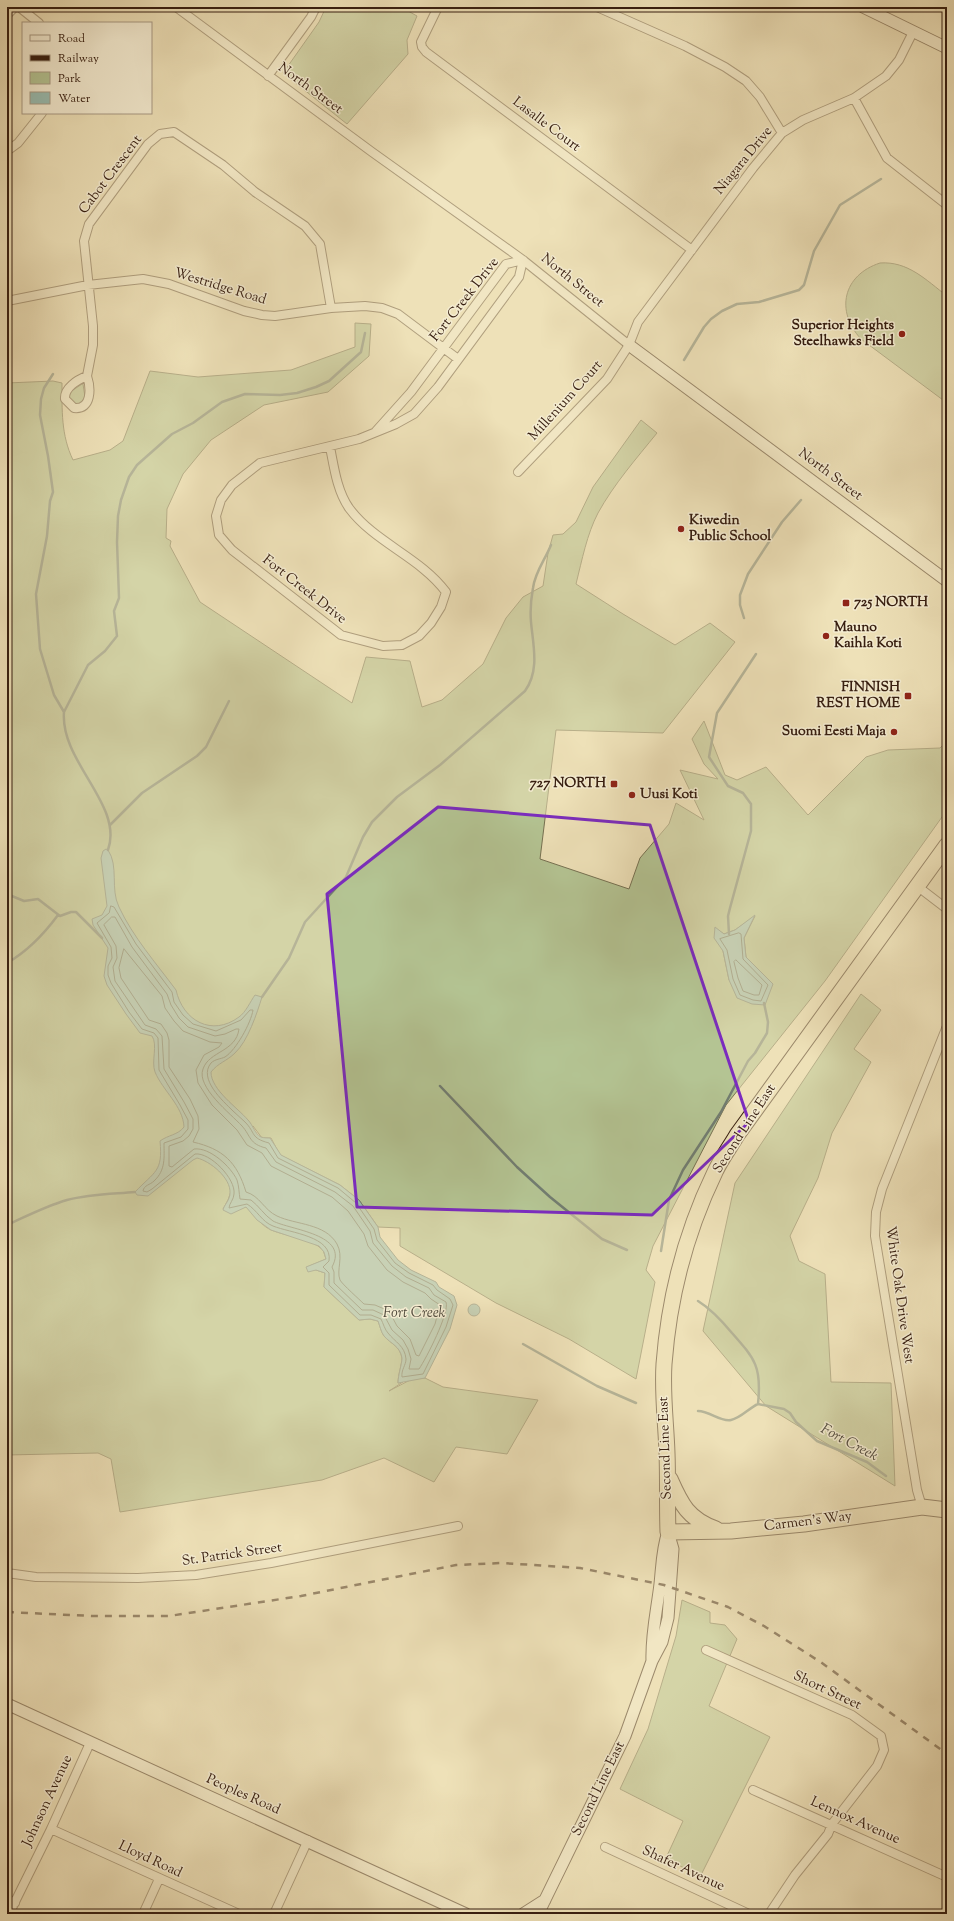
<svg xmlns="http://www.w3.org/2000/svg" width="954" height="1921" font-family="'Sorts Mill Goudy',serif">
	<rect width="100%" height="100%" fill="#eee1b8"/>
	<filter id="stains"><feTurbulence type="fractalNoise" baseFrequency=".005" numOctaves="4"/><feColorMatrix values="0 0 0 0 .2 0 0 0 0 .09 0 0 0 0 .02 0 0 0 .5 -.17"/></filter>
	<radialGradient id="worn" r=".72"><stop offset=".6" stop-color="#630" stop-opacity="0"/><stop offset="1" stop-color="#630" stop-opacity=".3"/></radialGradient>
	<path fill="#b4c493" stroke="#767152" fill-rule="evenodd" d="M 326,7 L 401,7 L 417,16 L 407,40 L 408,54 L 347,124 L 283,73 L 319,22 Z
		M 880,263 C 908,261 926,280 947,296 L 947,403 L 861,339 C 835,311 843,275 880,263 Z
		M 355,323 L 371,324 L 369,356 L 328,392 L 264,405 L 211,440 L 183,474 L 167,509 L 166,538 L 171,541 L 170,546 L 200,602 L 352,703 L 366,657 L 410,661 L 422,707 L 442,700 L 483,664 L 506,618 L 523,597 L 543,586 L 548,553 L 553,535 L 563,534 L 576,522 L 593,487 L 641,420 L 657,433 C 636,459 614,484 598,513 C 587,534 582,560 576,584 L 623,614 L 675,645 L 710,623 L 735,642 L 663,733 L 556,730 L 540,859 L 629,889 L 640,858 L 669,824 L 676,803 L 704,820 L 680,770 L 718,779 L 704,764 L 692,739 L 704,721 L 725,775 L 737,780 L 766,767 L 808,815 L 866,757 L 888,750 L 940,748 L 947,741 L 947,810 L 825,981 L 726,1105 L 653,1246 L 646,1270 L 655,1282 L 636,1379 L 569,1339 L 496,1303 L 400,1246 L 400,1228 L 378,1227 L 359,1200 L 340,1185 L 280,1155 L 271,1138 L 262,1138 L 253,1126 L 228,1200 L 223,1209 L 246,1207 C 254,1214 260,1225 271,1230 C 288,1237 309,1237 323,1250 L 326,1259 L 307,1267 L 325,1273 L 324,1287 L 359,1320 L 370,1319 L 378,1321 C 380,1326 381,1332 384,1336 C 391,1344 400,1346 402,1358 C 402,1363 398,1375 398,1383 L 403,1382 L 389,1391 L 412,1379 L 425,1378 L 443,1387 L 538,1400 L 507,1454 L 456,1447 L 434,1482 L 384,1458 L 322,1480 L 120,1512 L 111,1459 L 98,1453 L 7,1455 L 7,383 L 53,381 L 62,383 C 62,410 61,435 73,460 L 110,450 L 123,441 L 150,371 L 198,377 L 291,370 L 355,347 ZM 755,916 L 744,938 L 746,957 L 773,984 L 729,980 L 723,951 L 715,928 L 724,934 L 735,930 Z
		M 82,384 L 83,384 L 85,397 L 84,401 L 77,405 L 69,398 L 70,392 Z
		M 861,994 L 881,1010 L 854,1049 L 871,1062 L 832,1133 L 818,1178 L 790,1236 L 799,1261 L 825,1274 L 831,1382 L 891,1383 L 895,1486 L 766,1406 L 703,1331 L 735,1183 Z
		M 682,1600 L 710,1612 L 710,1623 L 725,1625 L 737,1639 L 709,1706 L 770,1737 L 700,1877 L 666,1858 L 683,1821 L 620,1789 L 648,1729 L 676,1636 Z"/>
	<path fill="#99bdb1" stroke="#727d71" d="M 106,849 L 108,850 C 119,866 110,889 119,907 C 133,937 156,963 176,990 C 183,1021 212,1037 239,1017 C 246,1012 250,1002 255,995 L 262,997 C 257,1013 248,1041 235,1053 C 227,1061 218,1063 211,1072 C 211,1090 238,1108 248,1120 C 253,1125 255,1134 261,1137 C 264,1138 268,1138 270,1138 L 281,1155 L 340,1185 L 359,1200 L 378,1227 L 380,1237 L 398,1260 L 411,1270 L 436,1282 L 439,1287 L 454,1296 L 457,1305 L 450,1329 L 425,1378 L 398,1383 C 398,1375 402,1364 402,1358 C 400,1346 391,1344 384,1336 C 381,1332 380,1326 378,1321 L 370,1319 L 359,1320 L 324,1287 L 325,1273 L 316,1270 L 308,1272 L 306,1267 L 326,1259 L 324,1252 L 319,1246 L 271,1230 L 257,1220 L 246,1207 L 231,1214 L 223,1210 C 224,1205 230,1200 230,1193 C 231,1178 210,1161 197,1158 L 193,1160 L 148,1196 L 137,1195 L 135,1192 C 155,1171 163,1172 160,1141 C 168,1135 178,1135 184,1127 C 183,1106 163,1091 155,1072 C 151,1061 158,1045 152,1036 L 140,1033 L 126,1014 L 107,985 L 104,976 L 108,948 L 93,925 L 92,919 L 102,915 L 107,906 L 101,858 L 103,851 Z
		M 755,915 L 744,938 L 746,957 L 773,984 L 765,1005 L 752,1004 L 737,998 L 729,980 L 723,951 L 714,938 L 715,927 L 724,934 L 735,930 Z
		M468 1310a6 6 0 1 1 12 0a6 6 0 1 1-12 0Z"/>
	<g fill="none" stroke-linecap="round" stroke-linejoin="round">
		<path stroke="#686e60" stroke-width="1" d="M 111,906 L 114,907 L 136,944 L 172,992 L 174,1002 L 183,1015 L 193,1024 L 216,1031 L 241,1020 L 250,1010 L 253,1010 C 251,1023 236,1050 225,1057 C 221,1059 215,1059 211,1063 C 198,1079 223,1101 233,1111 C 237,1115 241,1118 245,1122 C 256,1133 250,1138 269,1143 L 278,1158 L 338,1188 L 356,1203 L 374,1229 L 377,1240 L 395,1263 L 409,1273 L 433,1285 L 437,1290 L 450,1299 L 453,1305 L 446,1327 L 423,1374 L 402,1377 C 401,1370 406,1365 406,1359 C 405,1346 395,1342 388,1333 C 385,1330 383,1323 381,1319 L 371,1315 L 360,1315 L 329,1285 L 329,1273 L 323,1267 L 329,1261 C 333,1236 290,1233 273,1226 C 262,1222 257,1210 247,1204 L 229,1208 C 229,1204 234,1199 234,1194 C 236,1179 210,1152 195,1154 L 152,1189 L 147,1192 L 143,1191 C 144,1185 150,1185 154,1181 C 166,1170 164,1157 164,1143 L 181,1137 L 188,1129 L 188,1120 L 180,1105 L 159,1070 L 158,1038 L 154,1033 L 142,1029 L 129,1012 L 111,983 L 108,975 L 108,966 L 112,958 L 111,947 L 97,923 L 109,913 Z
			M 112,917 L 115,917 L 132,947 L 167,994 L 171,1005 L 179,1018 L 188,1027 L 215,1036 L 225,1034 L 236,1029 L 239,1029 C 236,1052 209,1051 203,1069 C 196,1087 231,1114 242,1126 C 251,1136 249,1144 266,1148 L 276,1162 L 335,1192 L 353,1206 L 370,1231 L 373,1243 L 392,1266 L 406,1277 L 429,1288 L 434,1295 L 446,1302 C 450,1312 426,1359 419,1369 L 409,1369 L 411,1359 L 408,1349 L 403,1340 L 392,1330 L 384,1315 L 373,1310 L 362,1310 L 334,1283 L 334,1272 L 332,1267 C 350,1234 290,1230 273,1221 C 264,1215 259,1206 251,1200 L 240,1199 C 239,1193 239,1186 237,1180 C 231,1167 210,1147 194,1149 L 172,1167 L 169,1166 L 169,1146 L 183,1141 L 189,1136 L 193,1129 L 193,1119 L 184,1102 L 164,1069 L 162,1036 L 156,1029 L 145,1025 L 115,981 L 113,967 L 117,958 L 116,946 L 104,925 Z
			M 739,933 L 741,934 L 743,959 L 768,985 L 761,1001 L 753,1000 L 740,995 L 733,979 L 727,950 L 720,939 Z
			M 124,949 L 162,996 L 165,1008 L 174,1021 L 183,1031 L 210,1042 L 222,1043 L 219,1047 L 204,1055 L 196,1070 L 198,1083 L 212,1105 L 237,1130 L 247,1145 L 262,1153 L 271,1166 L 332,1197 L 348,1211 L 364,1234 L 368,1246 L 387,1270 L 403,1282 L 425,1293 L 431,1299 L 440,1305 L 435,1324 L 419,1356 L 416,1355 L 410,1339 L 397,1326 L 389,1311 L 375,1305 L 364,1304 C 360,1300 342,1284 340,1280 C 336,1270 344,1257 337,1244 C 325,1223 296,1225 277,1216 C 264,1210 260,1196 246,1192 C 237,1162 223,1149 193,1142 L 199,1129 L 198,1116 L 190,1099 L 169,1067 L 169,1040 L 167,1033 L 161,1024 L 149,1020 L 121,978 L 119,968 Z
			M 736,960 L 762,985 L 759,995 L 754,995 L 743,991 L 738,978 L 734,962 Z"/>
		<path stroke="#727d71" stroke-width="2.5" d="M 684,360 L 704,327 L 711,319 L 722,311 L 737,304 L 759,302 L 799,290 L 804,285 L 814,251 L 840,205 L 881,179
			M 53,374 L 44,388 L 41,399 L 40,415 L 48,456 L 53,492 L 50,501 L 47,536 L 36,594 L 40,649 L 54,695 L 64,712
			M 744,618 L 740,605 L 740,595 L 748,574 L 782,522 L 801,500
			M 110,825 L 142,793 L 197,756 L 206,747 L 229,701
			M 108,850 C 124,805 60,762 64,712 L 88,665 L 105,651 L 117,636 L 114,611 L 119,598 L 117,542 L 118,516 L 121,500 L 129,477 L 137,465 L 172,434 L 193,423 L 222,402 L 245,394 L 280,395 L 297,393 L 316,387 L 329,381 L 361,352 L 365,333
			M 7,894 L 24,901 L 38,899 L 60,916 L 71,912 L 76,912 L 102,938
			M 729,934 L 728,916 L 730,908 L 751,831 L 751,804 L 743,793 L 728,786 L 709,757 L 717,713 L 756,654
			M 7,963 C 28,951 44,934 58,915
			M 262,997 L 289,958 L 305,922 L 346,877 L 363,837 L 372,822 L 397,797 L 440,765 L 525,691 C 540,670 533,645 531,622 C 530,611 531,599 533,588 C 535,572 545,560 551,545
			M 440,1086 L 517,1167 L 550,1197 L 602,1239 L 627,1250
			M 7,1225 C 27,1216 46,1206 67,1200 C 90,1194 113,1194 135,1192
			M 661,1251 L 669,1200 L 683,1170 L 721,1112 L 748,1061 L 755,1053 L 767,1033 L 768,1022 L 764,1003
			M 698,1301 C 711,1309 722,1321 732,1333 C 755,1359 762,1367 758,1404
			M 523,1344 L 597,1386 L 636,1403
			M 698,1411 C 710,1411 720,1422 731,1420 C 741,1418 749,1408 758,1404 L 784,1409 L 790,1413 L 796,1422 L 817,1441 L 867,1462 L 886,1476"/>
		<defs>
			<path id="street" d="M 19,7 L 39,23
				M 176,7 L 372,152 L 523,260 L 629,345
				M 438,7 L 421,42 L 422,47 L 426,52 L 692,250
				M 597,7 L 685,46 L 725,67 L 746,81 L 760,97 L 782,133
				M 7,15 L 15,7
				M 268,76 L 311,17 L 316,7
				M 854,98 L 887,158 L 947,205
				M 7,151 L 18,143 L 42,113
				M 7,301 L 88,285 L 143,279 L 169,284 L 244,311 L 262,315 L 275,316 L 331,308 L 365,306 L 382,308 L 398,314 L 458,359
				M 87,376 L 93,345 L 93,326 L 84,241 L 89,224 L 148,144 L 160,134 L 174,132 L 223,165 L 255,192 L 305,226 L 320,244 L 331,308
				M 87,376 C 91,388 92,410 74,408 L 65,399 C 64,388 77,380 87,376 Z
				M 376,431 L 411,392 L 506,264 L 523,260
				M 330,447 C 334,467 337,491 349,508 C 375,543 420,557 446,592 L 441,607 L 431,623 L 419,636 L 402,645 L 383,646 L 341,635 L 232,550 L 219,535 L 216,516 L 221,500 L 232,485 L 260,463 L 359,439 L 396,424 L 414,414 L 438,387 L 519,277 L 523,260
				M 518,472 L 607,379 L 629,345 L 638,322 L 753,168 L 782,133 L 803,120 L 854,98 L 886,76 L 899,60 L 913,32
				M 917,886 L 947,909
				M 922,1507 L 917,1490 L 875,1236 L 876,1212 L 882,1189 L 947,1026
				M 7,1573 L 36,1577 L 138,1578 L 196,1575 L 271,1563 L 458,1526
				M 706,1650 L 852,1715 L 881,1736 L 884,1750 L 877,1766 L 832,1824 L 828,1834 L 795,1875 L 769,1914
				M 753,1790 L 947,1877
				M 51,1829 L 239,1914
				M 605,1847 L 749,1914
				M 7,1899 L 15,1903
				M 9,1914 L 51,1829 L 90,1743
				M 143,1914 L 159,1879
				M 274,1914 L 308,1840"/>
			<path id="secondary" d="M 863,7 L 947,48
				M 629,345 L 947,581
				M 652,1661 C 651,1634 657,1610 660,1584 C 662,1565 662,1549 668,1532
				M 7,1704 L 466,1914
				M 523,1914 L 545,1900
				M 538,1914 L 625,1736 L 652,1661 L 662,1642 L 668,1618 L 673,1549 L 668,1532"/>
			<path id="highway" d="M 947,845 L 737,1135 C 730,1147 721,1159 715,1172 C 686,1232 669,1298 664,1364 C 662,1394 666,1423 667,1453 C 668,1479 667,1505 668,1532 L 731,1531 L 804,1524 L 922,1507 L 947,1510
				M 670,1479 C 681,1504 688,1519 716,1529"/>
		</defs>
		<use href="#street" stroke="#654f3a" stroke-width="10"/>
		<use href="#secondary" stroke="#371e10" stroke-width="13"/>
		<use href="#highway" stroke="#371e10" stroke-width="17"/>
		<use href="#street" stroke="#f4ecd1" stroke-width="8"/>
		<use href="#secondary" stroke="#f4ecd1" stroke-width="11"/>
		<use href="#highway" stroke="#eee1b8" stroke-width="15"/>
		<path stroke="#371e10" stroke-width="2.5" stroke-dasharray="7 7" stroke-linecap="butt" d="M 7,1612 L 92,1616 L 169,1616 L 301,1596 L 456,1565 L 502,1563 L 580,1568 L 664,1585 L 728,1607 L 764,1626 L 822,1663 L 947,1754"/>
	</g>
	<path d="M0 0H954V1921H0ZM 438,807 L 650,825 L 749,1122 L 652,1215 L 357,1207 L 327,894 Z" fill="#eee1b8" fill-opacity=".55" fill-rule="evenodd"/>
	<path fill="none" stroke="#7b2cbf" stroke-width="3" stroke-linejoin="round" d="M 438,807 L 650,825 L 749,1122 L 652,1215 L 357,1207 L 327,894 Z"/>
	<g fill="#8f2418" stroke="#f4ecd1" stroke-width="1.5">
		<circle cx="902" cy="334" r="4"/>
		<circle cx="681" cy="529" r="4"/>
		<rect x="842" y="599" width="8" height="8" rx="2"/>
		<circle cx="826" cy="636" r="4"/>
		<rect x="904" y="692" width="8" height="8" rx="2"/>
		<circle cx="894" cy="732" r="4"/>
		<rect x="610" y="780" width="8" height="8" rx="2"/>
		<circle cx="632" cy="795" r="4"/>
	</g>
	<g text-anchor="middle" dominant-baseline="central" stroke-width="3" stroke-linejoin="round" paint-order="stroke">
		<g font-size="14" fill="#371e10" stroke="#f4ecd1">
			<text transform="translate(310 89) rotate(36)">North Street</text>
			<text transform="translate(546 125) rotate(37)">Lasalle Court</text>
			<text transform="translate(744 161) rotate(-51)">Niagara Drive</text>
			<text transform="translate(111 175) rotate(-53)">Cabot Crescent</text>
			<text transform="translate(572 281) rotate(39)">North Street</text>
			<text transform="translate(220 287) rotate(17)">Westridge Road</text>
			<text transform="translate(465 300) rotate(-52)">Fort Creek Drive</text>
			<text transform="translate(566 401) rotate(-48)">Millenium Court</text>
			<text transform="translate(830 475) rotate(37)">North Street</text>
			<text transform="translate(304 590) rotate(38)">Fort Creek Drive</text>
			<text transform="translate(745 1129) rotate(-57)">Second Line East</text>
			<text transform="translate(899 1295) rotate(82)">White Oak Drive West</text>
			<text transform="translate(666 1448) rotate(-92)">Second Line East</text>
			<text transform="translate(808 1522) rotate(-7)">Carmen's Way</text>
			<text transform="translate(232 1555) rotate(-8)">St. Patrick Street</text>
			<text transform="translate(827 1691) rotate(25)">Short Street</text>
			<text transform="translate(599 1789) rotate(-64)">Second Line East</text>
			<text transform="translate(243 1795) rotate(24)">Peoples Road</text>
			<text transform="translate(48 1801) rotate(-65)">Johnson Avenue</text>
			<text transform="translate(855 1821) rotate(24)">Lennox Avenue</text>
			<text transform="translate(150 1860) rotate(25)">Lloyd Road</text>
			<text transform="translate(683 1869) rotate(25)">Shafer Avenue</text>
		</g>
		<g font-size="14" font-weight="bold" fill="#371e10" stroke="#f4ecd1" text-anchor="end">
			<text x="894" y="326">Superior Heights<tspan x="894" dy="16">Steelhawks Field</tspan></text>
			<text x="689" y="521" text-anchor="start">Kiwedin<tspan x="689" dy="16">Public School</tspan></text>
			<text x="854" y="603" text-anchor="start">725 NORTH</text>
			<text x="834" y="628" text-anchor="start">Mauno<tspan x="834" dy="16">Kaihla Koti</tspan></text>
			<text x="900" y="688">FINNISH<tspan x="900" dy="16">REST HOME</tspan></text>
			<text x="886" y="732">Suomi Eesti Maja</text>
			<text x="606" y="784">727 NORTH</text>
			<text x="640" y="795" text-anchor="start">Uusi Koti</text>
		</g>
		<g font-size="15" font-style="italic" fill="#544e40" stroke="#f4ecd1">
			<text x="414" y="1313">Fort Creek</text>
			<text transform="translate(849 1443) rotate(28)">Fort Creek</text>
		</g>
	</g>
	<rect width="954" height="1921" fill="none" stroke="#eee1b8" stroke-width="24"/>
	<rect x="8" y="8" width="938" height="1905" fill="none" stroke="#371e10" stroke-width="2"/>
	<rect x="12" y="12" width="930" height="1897" fill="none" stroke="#371e10"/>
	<rect x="22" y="22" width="130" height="92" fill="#f4ecd1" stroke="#a89a84"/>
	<rect x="30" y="35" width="20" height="6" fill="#f4ecd1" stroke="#a89a84"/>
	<text x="58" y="42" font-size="12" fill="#371e10">Road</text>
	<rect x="30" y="55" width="20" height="6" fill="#371e10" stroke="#a89a84"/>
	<text x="58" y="62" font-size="12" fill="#371e10">Railway</text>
	<rect x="30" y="72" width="20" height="12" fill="#b4c493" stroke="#a89a84"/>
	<text x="58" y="82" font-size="12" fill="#371e10">Park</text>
	<rect x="30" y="92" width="20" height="12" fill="#99bdb1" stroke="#a89a84"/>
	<text x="58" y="102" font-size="12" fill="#371e10">Water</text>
	<rect width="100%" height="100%" filter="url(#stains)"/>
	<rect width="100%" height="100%" fill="url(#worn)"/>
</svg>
